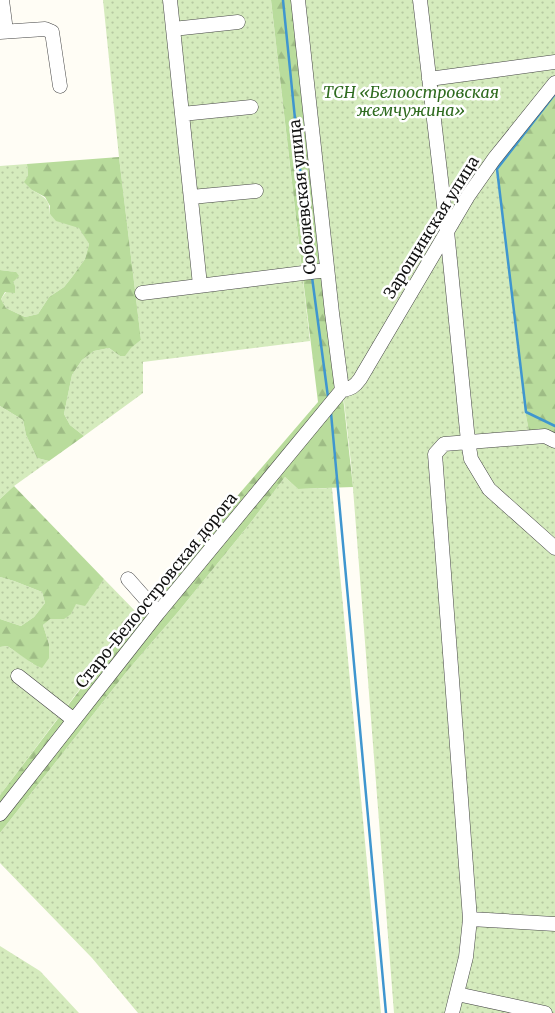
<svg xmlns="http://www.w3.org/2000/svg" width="555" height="1013" font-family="Merriweather,serif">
	<defs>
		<pattern id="grass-dots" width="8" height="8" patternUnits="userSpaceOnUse" patternTransform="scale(1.25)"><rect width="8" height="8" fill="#d5ebbd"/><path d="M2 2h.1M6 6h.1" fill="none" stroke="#b6c8a1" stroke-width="1.8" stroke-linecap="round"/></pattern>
		<pattern id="forest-firs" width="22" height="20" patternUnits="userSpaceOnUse" patternTransform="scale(1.25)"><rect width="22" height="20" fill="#b9dc9c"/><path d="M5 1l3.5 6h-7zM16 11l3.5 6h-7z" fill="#9ebc85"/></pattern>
	</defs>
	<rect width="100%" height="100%" fill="#fffdf5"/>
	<path fill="url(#grass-dots)" d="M 103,0 L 271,0 L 310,341 L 143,362 L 143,393 L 84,436 L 70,425 L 64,414 L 72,375 L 82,360 L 94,351 L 109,348 L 120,356 L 141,340 L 119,157 Z
		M 298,0 L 555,0 L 555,83 L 496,165 L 525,410 L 530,437 L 555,441 L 555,1013 L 394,1013 L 351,463 Z
		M 27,164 L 28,176 L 32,190 C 44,197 50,199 50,214 L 80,228 L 89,244 L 85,259 L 72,277 L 64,287 L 49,297 L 38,314 L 25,317 L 6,308 L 1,299 L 13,282 L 16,272 L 0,270 L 0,166 Z
		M 0,406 L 23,420 L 26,435 L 37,458 L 49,461 L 14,486 L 0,499 Z
		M 285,477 L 298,489 L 332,488 L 381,1013 L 138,1013 L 92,958 L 0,863 L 0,833 L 128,670 L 178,612 L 248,526 Z
		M 0,577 L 14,581 L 42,592 L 45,603 L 34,617 L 21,626 L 0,619 Z
		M 104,579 L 137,613 L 0,795 L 0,647 L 7,646 L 21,655 L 33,664 L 49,644 L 43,625 L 50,618 L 71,613 L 75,604 L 98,586 Z
		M 0,946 L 40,971 L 79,1013 L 0,1013 Z"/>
	<path fill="url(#forest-firs)" d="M 271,0 L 298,0 L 336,345 L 344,406 L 353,487 L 298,489 L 285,477 L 248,526 L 178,612 L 128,670 L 0,833 L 0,795 L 148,600 L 318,402 L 302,270 Z
		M 555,83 L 555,441 L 530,437 L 525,410 L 496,165 Z
		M 119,157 L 141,340 L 131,348 L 125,356 L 120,356 L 109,348 L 94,351 L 82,360 L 72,375 L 64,414 L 70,425 L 84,436 L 49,461 L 37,458 L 26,435 L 23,420 L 0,406 L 0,270 L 16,272 L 19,276 L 13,282 L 15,286 L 15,293 L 5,292 L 1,299 L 6,308 L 25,317 L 38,314 L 49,297 L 64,287 L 72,277 L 85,259 L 89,244 L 79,228 L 56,221 L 50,214 L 50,206 L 45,197 L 32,190 L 24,182 L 28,176 L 27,164 Z
		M 14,486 L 104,579 L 85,606 L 76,604 L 71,614 L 64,619 L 50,619 L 43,625 L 49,644 L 49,658 L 42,668 C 29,663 19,653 7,646 L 0,647 L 0,619 L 21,626 L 34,617 L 45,603 L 42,592 L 14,581 L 0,577 L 0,499 Z"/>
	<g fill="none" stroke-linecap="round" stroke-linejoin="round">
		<path stroke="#3f96cf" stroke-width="2.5" d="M 283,0 L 310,267
			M 555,94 L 497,169 L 526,412 L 555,426
			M 312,277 L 328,397
			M 331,413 L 386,1013"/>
		<defs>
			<path id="minor" d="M 2,0 L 6,31
				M 170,0 L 200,285
				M 298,0 L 332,313 L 342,390
				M 420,0 L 447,231 L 468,441 L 471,459 L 489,489 L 555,548
				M 173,29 L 238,22
				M 0,32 L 45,29 L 52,32 L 60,86
				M 429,79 L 555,62
				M 182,114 L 251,107
				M 191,197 L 256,191
				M 142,293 L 327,270
				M 342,390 C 351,389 355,386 360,379 L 468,196 L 494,159 L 555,83
				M 128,579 L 158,613
				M 18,676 L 74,720
				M 0,814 L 158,613 L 342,390
				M 470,919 L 555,924
				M 457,994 L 545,1013
				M 452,1013 L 466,957 L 470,919 L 435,454 L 444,444 L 545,436 L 555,441"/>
		</defs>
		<use href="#minor" stroke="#444" stroke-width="15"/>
		<use href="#minor" stroke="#fff" stroke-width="14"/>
	</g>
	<g text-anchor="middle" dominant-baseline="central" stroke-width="5" stroke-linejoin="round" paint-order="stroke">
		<g font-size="16" font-style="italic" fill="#2f6b1f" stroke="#fff">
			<text x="411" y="92">ТСН «Белоостровская<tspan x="411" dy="18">жемчужина»</tspan></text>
		</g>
		<g font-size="16" fill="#111" stroke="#fff">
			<text transform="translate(302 197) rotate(-96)">Соболевская улица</text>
			<text transform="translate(431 227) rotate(-58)">Зарощинская улица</text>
			<text transform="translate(156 590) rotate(-51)">Старо-Белоостровская дорога</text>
		</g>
	</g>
</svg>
